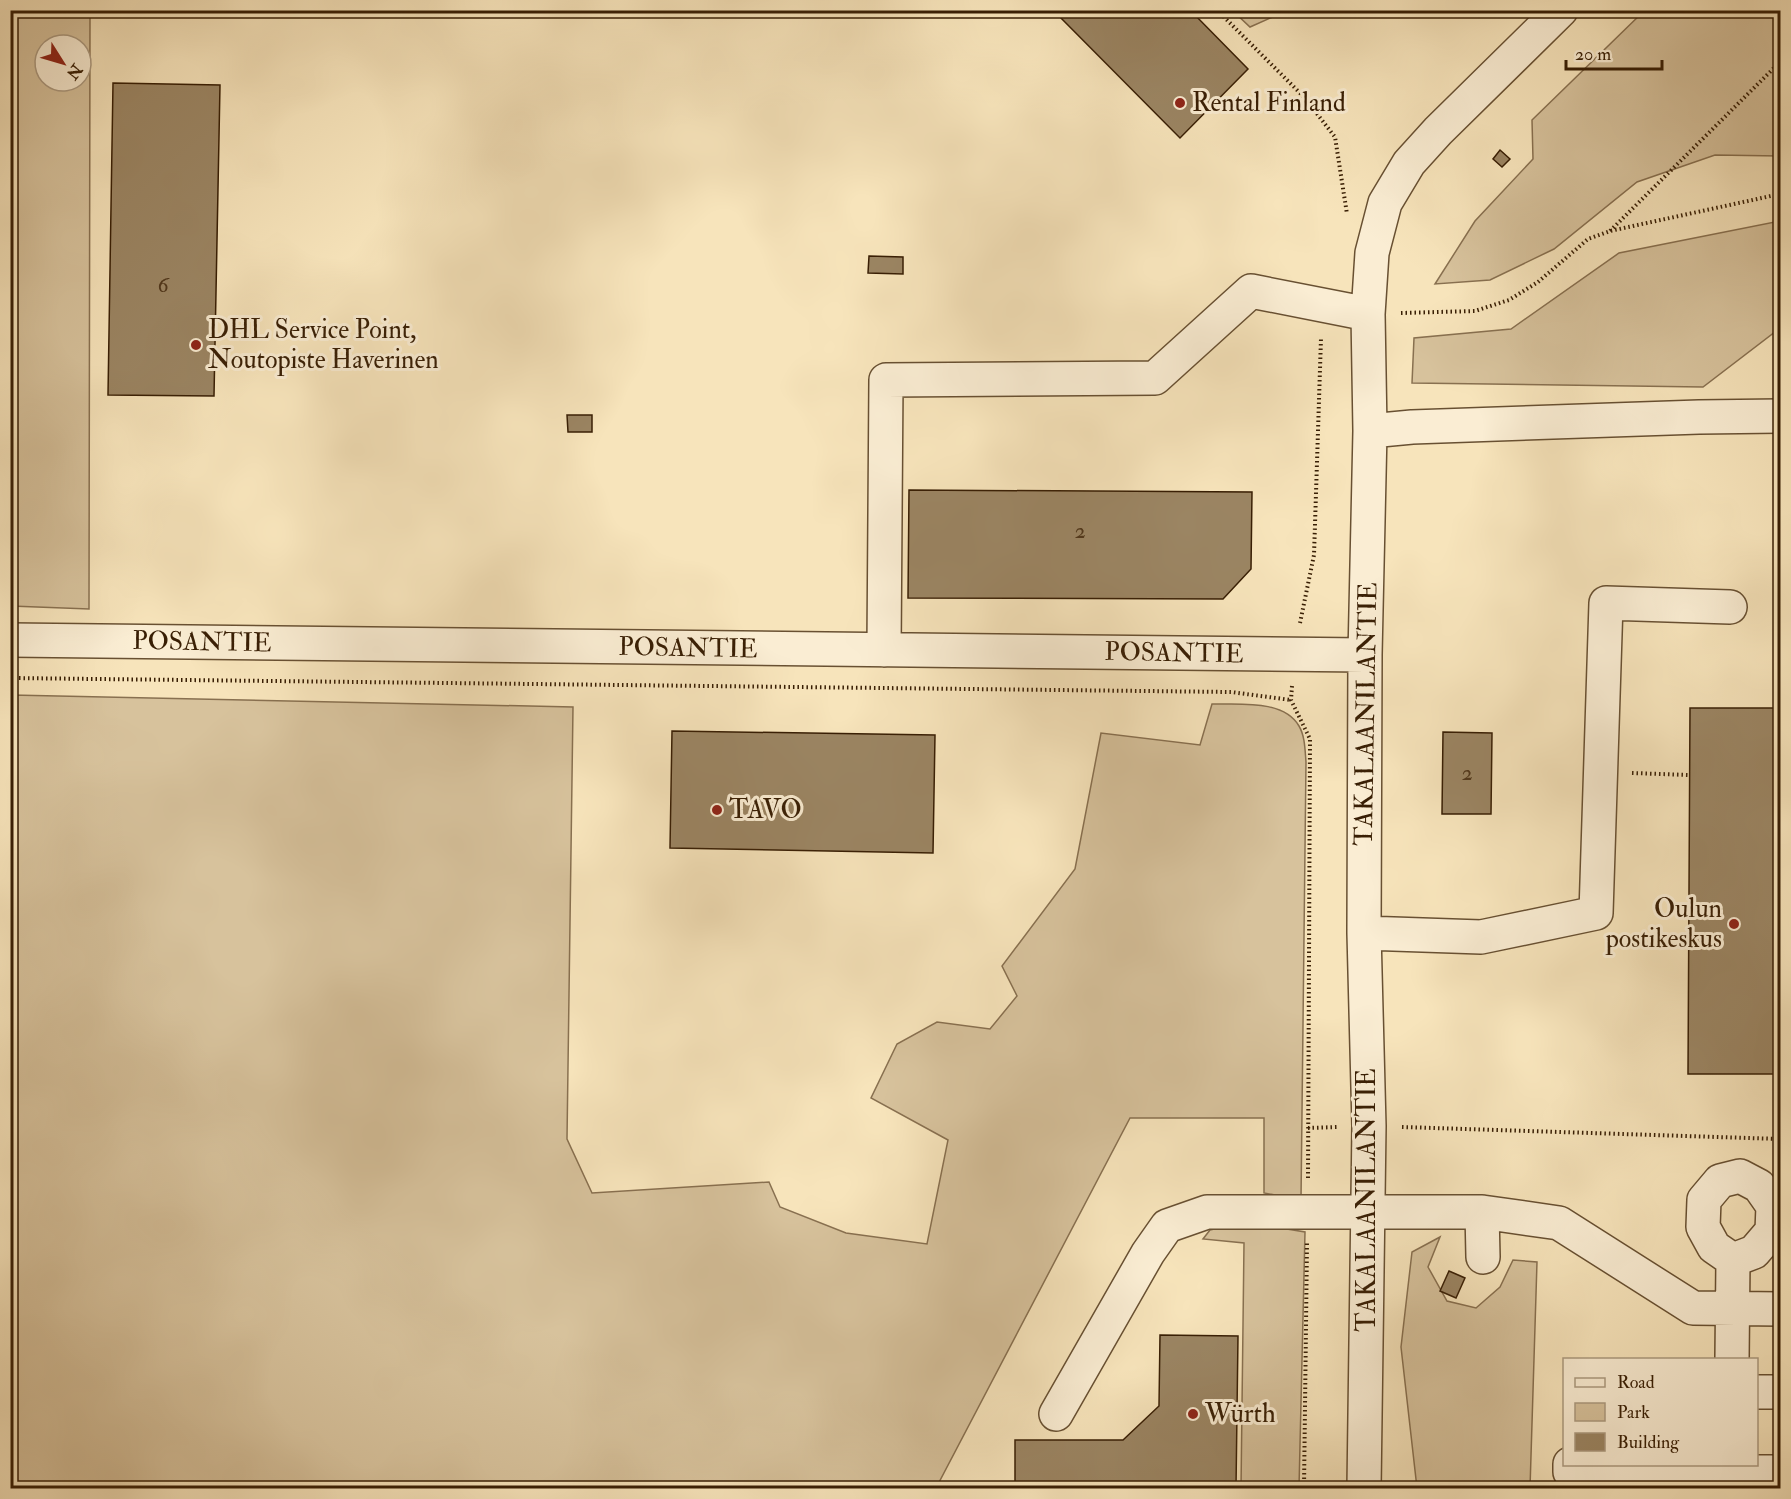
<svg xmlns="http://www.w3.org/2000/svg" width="1791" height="1499" font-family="'IM FELL Double Pica',serif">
	<rect width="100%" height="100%" fill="#f7e4bb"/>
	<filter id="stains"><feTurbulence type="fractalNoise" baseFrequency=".00333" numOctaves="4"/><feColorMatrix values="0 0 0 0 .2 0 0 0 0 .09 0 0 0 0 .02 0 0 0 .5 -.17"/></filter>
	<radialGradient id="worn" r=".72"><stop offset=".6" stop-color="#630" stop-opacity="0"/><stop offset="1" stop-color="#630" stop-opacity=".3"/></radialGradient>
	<path fill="#d7c29c" stroke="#887050" stroke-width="1.5" fill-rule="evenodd" d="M 11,10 L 90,11 L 89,609 L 11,606 ZM 45,45 L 81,45 L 81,81 L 45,81 Z
		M 1233,11 L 1286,11 L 1250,27 Z
		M 1644,11 L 1780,11 L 1780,156 L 1715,155 L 1637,182 L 1554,249 L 1490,280 L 1435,284 L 1475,221 L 1533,159 L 1532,120 Z
		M 1780,221 L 1780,328 L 1703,387 L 1412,383 L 1414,338 L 1511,329 L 1619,253 Z
		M 11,695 L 573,707 L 567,1139 L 592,1193 L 769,1182 L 780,1207 L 846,1233 L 927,1244 L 948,1140 L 871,1098 L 897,1044 L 937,1022 L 990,1029 L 1017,996 L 1002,966 L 1075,869 L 1101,733 L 1200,745 L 1212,704 C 1239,705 1283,699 1299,726 C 1305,736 1305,750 1306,762 L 1301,1200 L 1264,1193 L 1264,1118 L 1130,1118 L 936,1488 L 11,1488 Z
		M 1232,1225 L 1263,1225 L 1305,1232 L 1299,1488 L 1241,1488 L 1244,1243 L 1203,1239 L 1210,1230 Z
		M 1440,1237 L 1428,1267 L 1447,1301 L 1476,1308 L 1500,1287 L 1513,1260 L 1537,1262 L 1530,1488 L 1417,1488 L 1401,1347 L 1412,1252 Z"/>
	<path fill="#9b8563" stroke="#381e04" stroke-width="1.5" d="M 1053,10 L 1190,10 L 1248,69 L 1180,138 Z
		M 113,83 L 220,85 L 214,396 L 108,395 Z
		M 1500,150 L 1510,159 L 1502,167 L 1493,159 Z
		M 869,256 L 903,257 L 903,274 L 868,273 Z
		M 567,415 L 592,415 L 592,432 L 568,432 Z
		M 909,490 L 1252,492 L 1251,569 L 1223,599 L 908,598 Z
		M 1690,708 L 1780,708 L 1780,1074 L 1688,1074 Z
		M 672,731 L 935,735 L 933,853 L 670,848 Z
		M 1443,732 L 1492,733 L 1491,814 L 1442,814 Z
		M 1449,1271 L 1465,1278 L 1456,1298 L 1440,1291 Z
		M 1160,1335 L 1238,1336 L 1236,1488 L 1015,1488 L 1015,1440 L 1123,1440 L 1159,1406 Z"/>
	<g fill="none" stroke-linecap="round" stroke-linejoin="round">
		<defs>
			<path id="minor" d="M 1370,431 L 1412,427 L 1699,417 L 1780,416
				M 10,640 L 1365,655
				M 884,650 L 886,380 L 1155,378 L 1251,291 L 1368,314
				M 1364,933 L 1481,937 L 1596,913 L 1606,603 L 1730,607
				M 1740,1176 L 1759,1186 L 1773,1206 L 1772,1231 L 1754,1252 L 1733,1260 L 1714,1247 L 1703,1227 L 1704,1200 L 1720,1181 Z
				M 1482,1212 L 1483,1257
				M 1732,1360 L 1733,1260
				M 1756,1392 L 1780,1392
				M 1056,1414 L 1148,1253 L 1167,1226 L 1207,1212 L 1482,1212 L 1559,1223 L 1693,1308 L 1780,1309
				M 1570,1464 L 1570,1472 L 1780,1472
				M 1364,1488 L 1369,1126 L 1364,933 L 1365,655 L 1370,431 L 1368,314 L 1372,253 L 1385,203 L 1409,163 L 1438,131 L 1561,10"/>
		</defs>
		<use href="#minor" stroke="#685032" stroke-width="36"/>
		<path stroke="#381e04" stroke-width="4" stroke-dasharray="1.5 3" stroke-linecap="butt" d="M 1217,10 L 1304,97 L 1335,137 L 1347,214
			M 1610,231 L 1780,62
			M 1401,313 L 1475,311 L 1509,300 L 1538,282 L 1588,239 L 1610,231 L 1780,194
			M 1300,623 L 1314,555 L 1321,338
			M 10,678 L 1231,692 L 1291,700
			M 1292,686 L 1291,700 L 1310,739 L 1308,1179
			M 1632,773 L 1689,775
			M 1402,1127 L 1780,1139
			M 1308,1128 L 1337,1127
			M 1304,1488 L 1307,1243"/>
		<use href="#minor" stroke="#faedd3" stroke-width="33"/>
	</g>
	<g fill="#8f2418" stroke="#faedd3" stroke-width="2">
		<circle cx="1180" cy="103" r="6"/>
		<circle cx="196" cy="345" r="6"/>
		<circle cx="717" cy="810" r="6"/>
		<circle cx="1734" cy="924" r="6"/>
		<circle cx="1193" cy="1414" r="6"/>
	</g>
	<g text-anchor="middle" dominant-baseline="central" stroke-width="6" stroke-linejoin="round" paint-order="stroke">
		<g font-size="22" fill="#51381c">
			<text x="163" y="285">6</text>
			<text x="1080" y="531">2</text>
			<text x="1467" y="773">2</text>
		</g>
		<g font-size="26" fill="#381e04" stroke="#faedd3" text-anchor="start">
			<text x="1192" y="103">Rental Finland</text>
			<text x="208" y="330">DHL Service Point,<tspan x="208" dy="30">Noutopiste Haverinen</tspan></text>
			<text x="729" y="810">TAVO</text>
			<text x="1722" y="909" text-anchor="end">Oulun<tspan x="1722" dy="30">postikeskus</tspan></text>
			<text x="1205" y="1414">Würth</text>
		</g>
		<g font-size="26" fill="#381e04" stroke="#faedd3">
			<text transform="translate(202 642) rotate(1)">POSANTIE</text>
			<text transform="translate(688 648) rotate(1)">POSANTIE</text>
			<text transform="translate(1174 653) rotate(1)">POSANTIE</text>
			<text transform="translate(1366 714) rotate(-89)">TAKALAANILANTIE</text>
			<text transform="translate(1367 1200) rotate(-90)">TAKALAANILANTIE</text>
		</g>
	</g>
	<rect width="1791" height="1499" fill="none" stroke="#f7e4bb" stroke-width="36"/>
	<rect x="12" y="12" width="1767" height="1475" fill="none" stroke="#381e04" stroke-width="3"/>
	<rect x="18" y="18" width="1755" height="1463" fill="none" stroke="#381e04" stroke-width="1.5"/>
	<rect x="1563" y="1358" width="195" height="108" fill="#faedd3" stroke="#ac9a80" stroke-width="1.5"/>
	<rect x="1575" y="1378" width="30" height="9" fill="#faedd3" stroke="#ac9a80" stroke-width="1.5"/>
	<text x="1617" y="1388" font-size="18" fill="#381e04">Road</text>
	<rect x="1575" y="1403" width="30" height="18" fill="#d7c29c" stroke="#ac9a80" stroke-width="1.5"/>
	<text x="1617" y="1418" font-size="18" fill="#381e04">Park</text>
	<rect x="1575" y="1433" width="30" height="18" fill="#9b8563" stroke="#ac9a80" stroke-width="1.5"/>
	<text x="1617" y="1448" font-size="18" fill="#381e04">Building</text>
	<g transform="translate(63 63) rotate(127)"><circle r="28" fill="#faedd3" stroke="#ac9a80" stroke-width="1.5"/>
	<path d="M0-4.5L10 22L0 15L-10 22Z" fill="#8f2418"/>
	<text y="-9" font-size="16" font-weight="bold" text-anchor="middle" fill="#381e04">N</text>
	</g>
	<path d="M1566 60v9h96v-9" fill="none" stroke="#381e04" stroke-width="3"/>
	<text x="1575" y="60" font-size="18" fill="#381e04" stroke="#faedd3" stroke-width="4.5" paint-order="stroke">20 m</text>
	<rect width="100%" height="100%" filter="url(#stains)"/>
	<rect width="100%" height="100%" fill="url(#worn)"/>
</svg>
